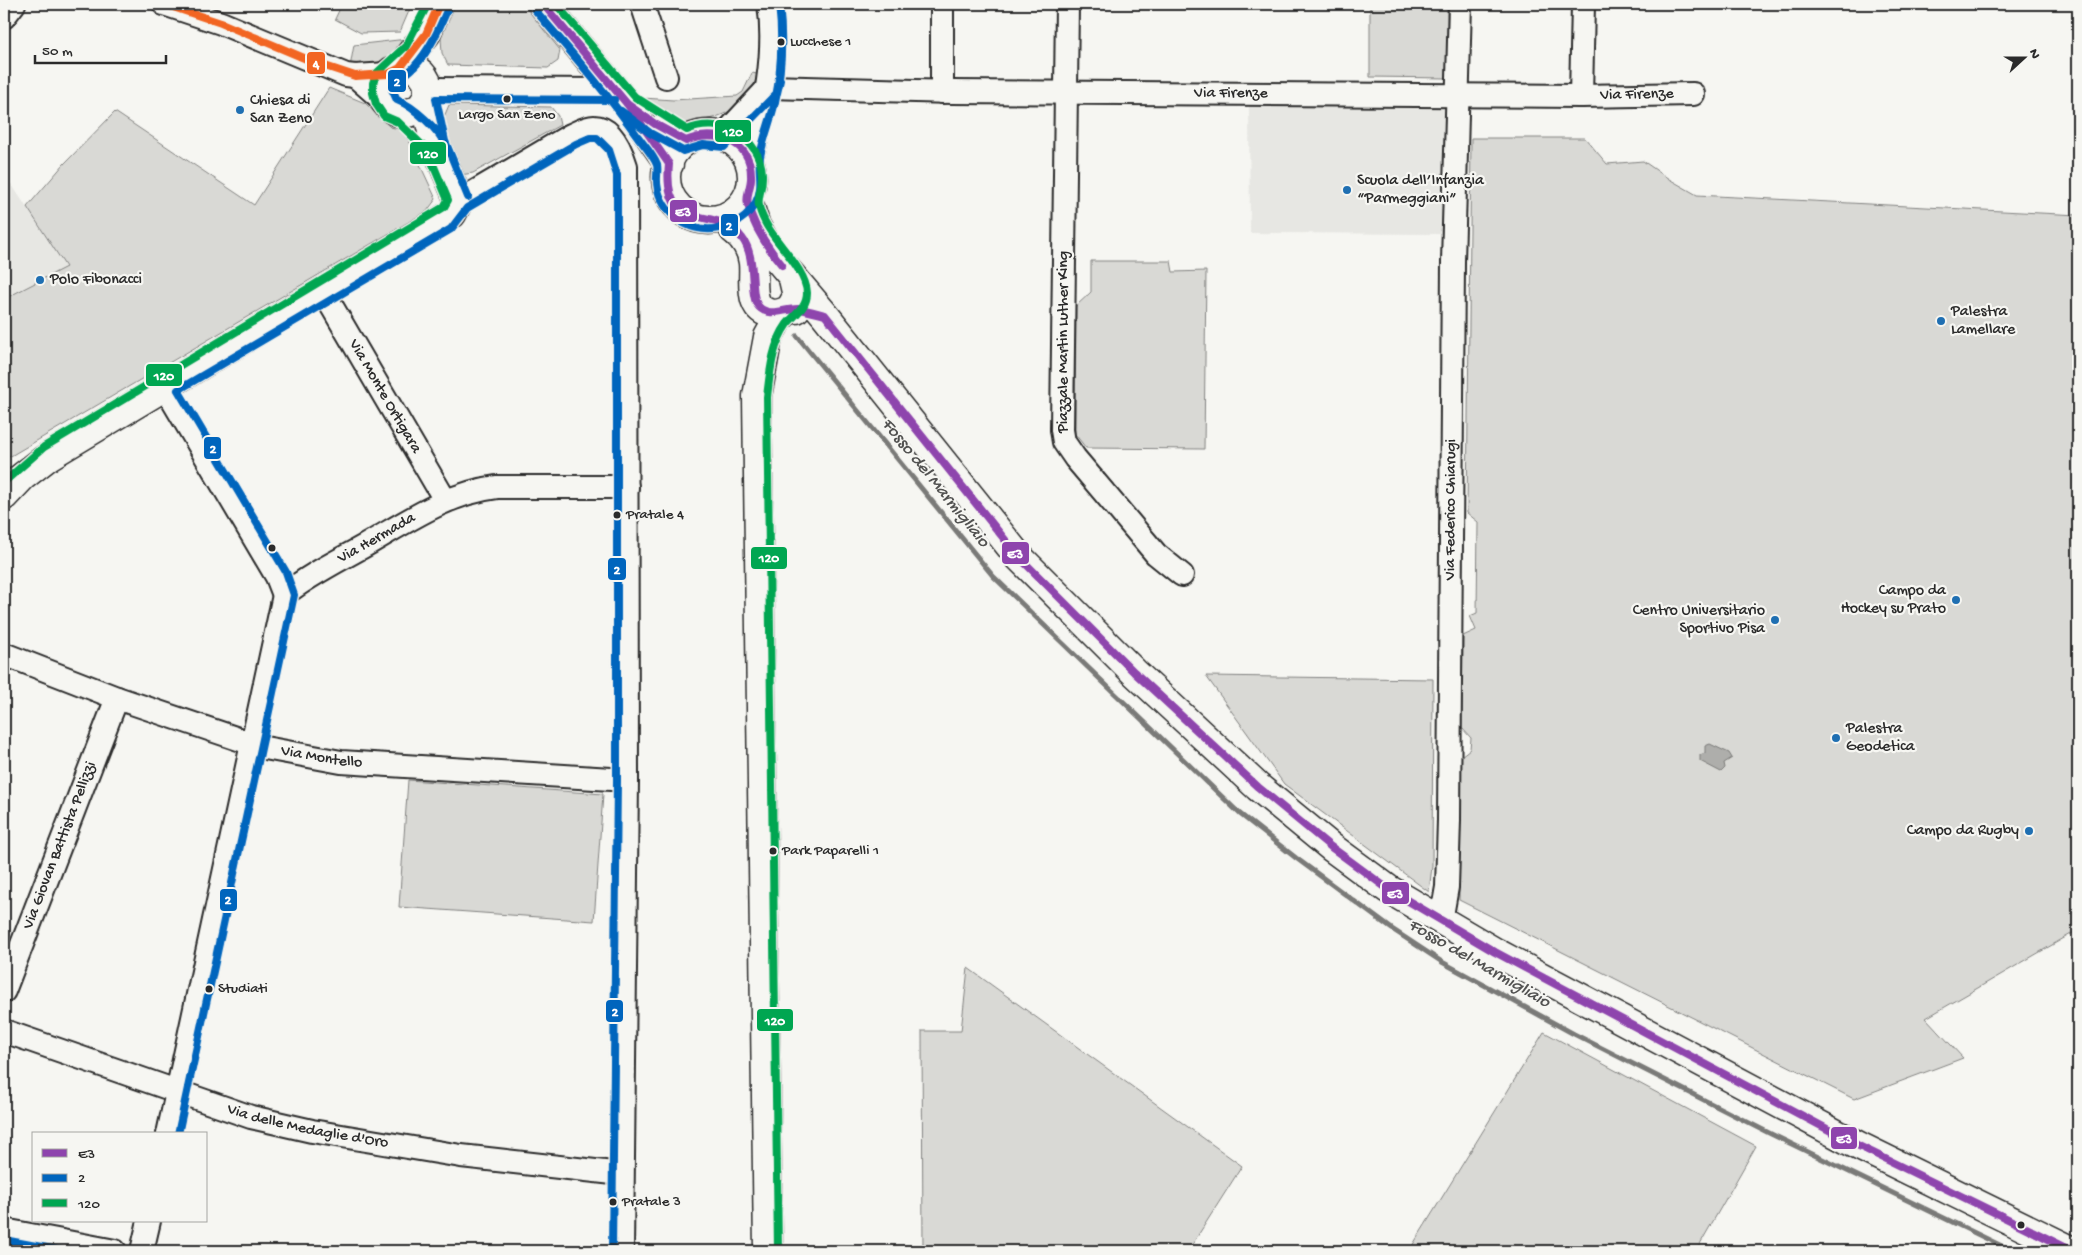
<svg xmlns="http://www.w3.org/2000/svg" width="2082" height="1255" font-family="'Gochi Hand',sans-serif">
	<rect width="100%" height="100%" fill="#f6f6f2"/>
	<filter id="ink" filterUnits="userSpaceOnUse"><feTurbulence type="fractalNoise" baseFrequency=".02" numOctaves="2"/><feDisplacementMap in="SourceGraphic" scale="10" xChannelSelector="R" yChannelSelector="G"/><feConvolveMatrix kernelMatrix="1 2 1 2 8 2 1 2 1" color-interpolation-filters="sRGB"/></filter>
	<g filter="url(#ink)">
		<path fill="#e7e7e3" d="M 1249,106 L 1444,106 L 1444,234 L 1250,233 Z
			M 4,173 L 96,312 L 4,369 Z"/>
		<path fill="#d9d9d5" stroke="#828280" d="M 342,4 L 412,4 L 400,32 L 361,33 L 335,19 Z
			M 450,4 L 523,4 L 560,50 L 558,61 L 548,68 L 448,65 L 442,53 L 441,38 L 437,35 Z
			M 1370,4 L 1447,4 L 1447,78 L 1370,77 Z
			M 407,39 C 400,50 379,64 366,67 C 361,68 355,67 350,67 L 354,45 Z
			M 752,73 L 757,74 C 751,106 724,117 695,122 C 689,123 681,126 676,124 C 661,120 652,108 643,98 L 673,100 L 737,96 L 743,92 Z
			M 329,88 L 365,103 L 390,127 L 404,130 L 436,199 L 427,211 L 4,460 L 4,299 L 66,267 L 27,207 L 64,164 L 115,112 L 254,205 Z
			M 449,105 L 551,107 L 558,116 L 560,125 L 473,173 L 460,175 L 441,124 Z
			M 1471,138 L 1585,138 L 1607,164 L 1643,161 L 1669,179 L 1697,195 L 2078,215 L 2078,930 L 1926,1018 L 1963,1058 L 1854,1099 L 1459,900 L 1461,756 L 1470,749 L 1471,738 L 1462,728 L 1463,636 L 1476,630 L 1470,616 L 1477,613 L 1478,522 L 1467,513 Z
			M 1091,261 L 1171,261 L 1173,272 L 1206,271 L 1204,449 L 1086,448 L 1075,434 L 1076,306 L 1091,292 Z
			M 1206,676 L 1433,679 L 1432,866 L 1429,892 L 1284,784 Z
			M 408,780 L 603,794 L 594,921 L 399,907 Z
			M 968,968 L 1242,1166 L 1188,1251 L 923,1251 L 922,1031 L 961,1031 Z
			M 1544,1032 L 1756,1146 L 1696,1251 L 1409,1251 Z"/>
		<path fill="#aeaeab" stroke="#7a7a78" d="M 1710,744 L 1729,753 L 1732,758 L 1724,763 L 1725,768 L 1721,772 L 1700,761 L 1700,755 L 1705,753 L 1705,746 Z"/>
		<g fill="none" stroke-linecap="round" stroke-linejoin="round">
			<path stroke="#7a7a78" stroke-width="5" d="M 797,336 L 993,576 L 1240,814 L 1296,858 L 1392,929 L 1442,962 L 1574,1034 L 1771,1134 L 2012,1251"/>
			<defs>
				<g id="minor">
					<path d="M 164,4 L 221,23 L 346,75 L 355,76 L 388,74"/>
					<path d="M 642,4 L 666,77"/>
					<path d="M 1067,4 L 1062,430 L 1064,442 L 1075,458 L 1156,554 L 1182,575"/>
					<path d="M 4,17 L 14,4"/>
					<path d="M 355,76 L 387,104"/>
					<path id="s1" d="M 769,87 L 952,92 L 1581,96 L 1693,94"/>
					<path d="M 428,89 L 614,90"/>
					<path d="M 942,92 L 942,4"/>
					<path d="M 1581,96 L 1583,4"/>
					<path d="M 722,137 L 765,91"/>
					<path d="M 750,164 C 763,111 777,59 769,4"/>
					<path d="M 459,201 L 571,135 C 578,132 586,127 594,127 C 612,127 622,153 626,166 L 627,780 L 622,1251"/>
					<path id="s2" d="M 324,293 L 445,500"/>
					<path d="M 164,386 L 277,577 L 284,595"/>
					<path id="s3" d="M 4,654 L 117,698 L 265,748 L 341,762 L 627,780"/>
					<path id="s4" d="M 1441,921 L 1447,887 L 1449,820 L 1453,262 L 1460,4"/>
					<path id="s5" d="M 4,991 L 117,698"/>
					<path id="s6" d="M 4,1031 L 251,1117 L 312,1131 L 461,1156 L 622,1174"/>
					<path id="s7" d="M 168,1134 L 284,595 C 309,575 338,561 366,545 C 408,521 448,493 497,487 L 627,487"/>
					<path d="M 4,1230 L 115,1251"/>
					<path d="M 142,1251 L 149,1221"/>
				</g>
				<path id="major" d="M 543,4 L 628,105 L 669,164
					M382 90a23 23 0 1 1 46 0a23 23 0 1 1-46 0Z
					M 400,68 L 426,34 L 439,4
					M666 177a43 43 0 1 1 86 0a43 43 0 1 1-86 0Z
					M 747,198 L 756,226 L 769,249 L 825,315 L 1018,556 L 1134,672 L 1258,787 L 1331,847 L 1388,889 L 1495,952 L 1859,1146 L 2073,1251
					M 734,230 C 744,237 752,251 753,263 C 755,280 746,311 774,314 C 782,314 788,309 796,309
					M 4,496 L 22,477 L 49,456 L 452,214 L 459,201 L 435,144 L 425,102
					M 768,1251 L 757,396 L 768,337 L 778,319 L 792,306 L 797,296 L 793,279"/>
			</defs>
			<use href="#minor" stroke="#2b2b2b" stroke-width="26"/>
			<use href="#major" stroke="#2b2b2b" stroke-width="31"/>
			<use href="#minor" stroke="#f6f6f2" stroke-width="22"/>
			<use href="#major" stroke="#f6f6f2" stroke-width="28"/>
			<defs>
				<path id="bus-1" d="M 543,4 L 628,105 L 669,164 C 662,238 716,202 742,238 C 758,258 748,296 759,307 C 770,318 785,308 799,309 C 807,310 817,313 825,315 L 1018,556 L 1134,672 L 1258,787 L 1331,847 L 1388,889 L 1495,952 L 1859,1146 L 2073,1251
					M 627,104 L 655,124 L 686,141 C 714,129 751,140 751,175 C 752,186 745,195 748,205 C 754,228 767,247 782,265"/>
				<path id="bus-2" d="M 535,10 C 571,52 607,93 638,137 C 644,145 654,156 657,165 C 658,168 657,173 657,177 C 656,192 663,207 675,217 C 699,238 741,231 756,202 C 764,187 758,172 760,157 C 763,138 771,120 775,102 C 782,69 783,37 779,4
					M 621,111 L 650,133 L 683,151 L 703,145 L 724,147 L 777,93 L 780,80
					M 446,147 C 441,131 413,106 397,100 L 392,89 C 394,80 408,74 414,67 C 430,50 439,29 448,8
					M 468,197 L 445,141 L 436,99 L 614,100
					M 178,1134 L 294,595 L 286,572 L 178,390 L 451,229 L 467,208 L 576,144 L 590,138 L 597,138 L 609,150 L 617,175 L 617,780 L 612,1251
					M 4,1240 L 63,1251"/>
				<path id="bus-3" d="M 556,4 L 635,97 L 687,130 C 720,116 760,136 762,174 C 763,196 752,197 765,222 C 775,243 806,269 807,293 C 807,308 795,314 787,324 C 772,345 770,372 767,397 L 778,1251
					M 4,482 L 44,447 L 444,207 L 448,200 L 427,150 L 398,122 L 384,116 L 376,104 L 373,93 L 373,83 L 377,73 L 406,46 L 428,4"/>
				<path id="bus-4" d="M 164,4 L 221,23 L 316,63 L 355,76 L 388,74 L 400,68 L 426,34 L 439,4"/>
			</defs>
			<use href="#bus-1" stroke="#f6f6f2" stroke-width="11"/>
			<use href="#bus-2" stroke="#f6f6f2" stroke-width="11"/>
			<use href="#bus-3" stroke="#f6f6f2" stroke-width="11"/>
			<use href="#bus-4" stroke="#f6f6f2" stroke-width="11"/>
			<use href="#bus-1" stroke="#8e44ad" stroke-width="8"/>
			<use href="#bus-2" stroke="#0065bd" stroke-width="8"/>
			<use href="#bus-3" stroke="#00a651" stroke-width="8"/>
			<use href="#bus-4" stroke="#f26522" stroke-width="8"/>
		</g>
	</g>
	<g fill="#2b2b2b" stroke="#f6f6f2" stroke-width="2">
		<circle cx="781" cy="42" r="4.5"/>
		<circle cx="507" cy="99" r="4.5"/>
		<circle cx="617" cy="515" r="4.5"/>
		<circle cx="272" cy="548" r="4.5"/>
		<circle cx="773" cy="851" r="4.5"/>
		<circle cx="209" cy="989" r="4.5"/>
		<circle cx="613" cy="1202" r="4.5"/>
		<circle cx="2021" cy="1225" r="4.5"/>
	</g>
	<g fill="#1f6fb2" stroke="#f6f6f2" stroke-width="2">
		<circle cx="240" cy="110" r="5"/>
		<circle cx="1347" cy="190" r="5"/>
		<circle cx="40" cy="280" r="5"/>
		<circle cx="1941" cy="321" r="5"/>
		<circle cx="1956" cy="600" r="5"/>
		<circle cx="1775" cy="620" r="5"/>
		<circle cx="1836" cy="738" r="5"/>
		<circle cx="2029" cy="831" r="5"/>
	</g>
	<g text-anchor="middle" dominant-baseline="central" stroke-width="4.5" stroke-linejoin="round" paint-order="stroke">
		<g font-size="15" fill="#2b2b2b" stroke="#f6f6f2" text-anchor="start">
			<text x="790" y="42">Lucchese 1</text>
			<text x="507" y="115" text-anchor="middle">Largo San Zeno</text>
			<text x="626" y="515">Pratale 4</text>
			<text x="782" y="851">Park Paparelli 1</text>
			<text x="218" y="989">Studiati</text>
			<text x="622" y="1202">Pratale 3</text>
		</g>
		<g font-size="16" fill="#2b2b2b" stroke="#f6f6f2">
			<text stroke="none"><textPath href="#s1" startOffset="462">Via Firenze</textPath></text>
			<text stroke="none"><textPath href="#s1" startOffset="868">Via Firenze</textPath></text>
			<text transform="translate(1064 342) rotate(-90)">Piazzale Martin Luther King</text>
			<text stroke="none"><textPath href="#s2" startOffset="120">Via Monte Ortigara</textPath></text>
			<text stroke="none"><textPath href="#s4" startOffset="412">Via Federico Chiarugi</textPath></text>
			<text stroke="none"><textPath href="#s7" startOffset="660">Via Hermada</textPath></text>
			<text stroke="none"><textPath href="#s3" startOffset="335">Via Montello</textPath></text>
			<text stroke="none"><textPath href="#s5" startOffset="156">Via Giovan Battista Pellizzi</textPath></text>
			<text stroke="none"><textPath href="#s6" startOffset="319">Via delle Medaglie d'Oro</textPath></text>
		</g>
		<g font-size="16" fill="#2b2b2b" stroke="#f6f6f2" text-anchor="start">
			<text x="250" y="101">Chiesa di<tspan x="250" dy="18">San Zeno</tspan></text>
			<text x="1357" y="181">Scuola dell’Infanzia<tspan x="1357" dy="18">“Parmeggiani”</tspan></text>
			<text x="50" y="280">Polo Fibonacci</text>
			<text x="1951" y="312">Palestra<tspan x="1951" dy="18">Lamellare</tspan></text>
			<text x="1946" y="591" text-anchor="end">Campo da<tspan x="1946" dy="18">Hockey su Prato</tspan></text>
			<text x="1765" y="611" text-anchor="end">Centro Universitario<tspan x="1765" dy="18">Sportivo Pisa</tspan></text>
			<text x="1846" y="729">Palestra<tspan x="1846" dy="18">Geodetica</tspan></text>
			<text x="2019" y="831" text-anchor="end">Campo da Rugby</text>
		</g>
		<g font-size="18" font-style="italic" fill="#525251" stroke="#f6f6f2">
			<text transform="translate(935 483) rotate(51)">Fosso del Marmigliaio</text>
			<text transform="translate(1479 964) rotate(30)">Fosso del Marmigliaio</text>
		</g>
	</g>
	<g stroke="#f6f6f2" stroke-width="2">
		<rect x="306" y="51" width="20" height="24" rx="5" fill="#f26522"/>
		<rect x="387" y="69" width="20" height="24" rx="5" fill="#0065bd"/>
		<rect x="714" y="119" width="38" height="24" rx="5" fill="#00a651"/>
		<rect x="409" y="141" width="38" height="24" rx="5" fill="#00a651"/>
		<rect x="669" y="199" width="29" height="24" rx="5" fill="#8e44ad"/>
		<rect x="720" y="213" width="19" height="24" rx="5" fill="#0065bd"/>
		<rect x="145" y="363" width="38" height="24" rx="5" fill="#00a651"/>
		<rect x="203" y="436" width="19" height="24" rx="5" fill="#0065bd"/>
		<rect x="1001" y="541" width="29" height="24" rx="5" fill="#8e44ad"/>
		<rect x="750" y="546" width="38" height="24" rx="5" fill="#00a651"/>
		<rect x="607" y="557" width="20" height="24" rx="5" fill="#0065bd"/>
		<rect x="1381" y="881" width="29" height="24" rx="5" fill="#8e44ad"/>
		<rect x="219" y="888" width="19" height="24" rx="5" fill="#0065bd"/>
		<rect x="605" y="999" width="19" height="24" rx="5" fill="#0065bd"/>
		<rect x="756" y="1008" width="38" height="24" rx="5" fill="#00a651"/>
		<rect x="1830" y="1126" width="28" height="24" rx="5" fill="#8e44ad"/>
	</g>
	<g font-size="14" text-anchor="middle" font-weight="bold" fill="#fff">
		<text x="316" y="68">4</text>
		<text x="397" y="86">2</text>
		<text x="733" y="136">120</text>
		<text x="428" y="158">120</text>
		<text x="683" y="216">E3</text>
		<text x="729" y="230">2</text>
		<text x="164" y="380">120</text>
		<text x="213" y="453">2</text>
		<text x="1015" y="558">E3</text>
		<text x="769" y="562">120</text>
		<text x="617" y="574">2</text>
		<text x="1395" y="898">E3</text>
		<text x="228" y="904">2</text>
		<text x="615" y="1016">2</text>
		<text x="775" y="1025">120</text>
		<text x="1844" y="1143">E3</text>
	</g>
	<rect width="2082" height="1255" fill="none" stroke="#f6f6f2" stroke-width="20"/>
	<rect x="10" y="10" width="2062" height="1235" fill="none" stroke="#2b2b2b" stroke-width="2" filter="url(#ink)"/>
	<rect x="32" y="1132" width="175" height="90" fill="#f6f6f2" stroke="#a5a5a2"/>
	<rect x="42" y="1149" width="25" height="8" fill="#8e44ad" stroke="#a5a5a2"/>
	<text x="78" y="1158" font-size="15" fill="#2b2b2b">E3</text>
	<rect x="42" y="1174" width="25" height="8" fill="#0065bd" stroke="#a5a5a2"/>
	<text x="78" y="1182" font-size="15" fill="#2b2b2b">2</text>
	<rect x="42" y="1199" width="25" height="8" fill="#00a651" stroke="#a5a5a2"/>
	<text x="78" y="1208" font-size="15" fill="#2b2b2b">120</text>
	<g transform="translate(2024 58) rotate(69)" stroke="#f6f6f2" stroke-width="4" paint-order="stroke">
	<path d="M0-4L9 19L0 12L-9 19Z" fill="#2b2b2b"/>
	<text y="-8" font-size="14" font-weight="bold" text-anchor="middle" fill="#2b2b2b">N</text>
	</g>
	<path d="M35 55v8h131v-8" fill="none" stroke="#2b2b2b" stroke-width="2.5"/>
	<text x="42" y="55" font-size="15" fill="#2b2b2b" stroke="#f6f6f2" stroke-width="4" paint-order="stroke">50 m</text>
</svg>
